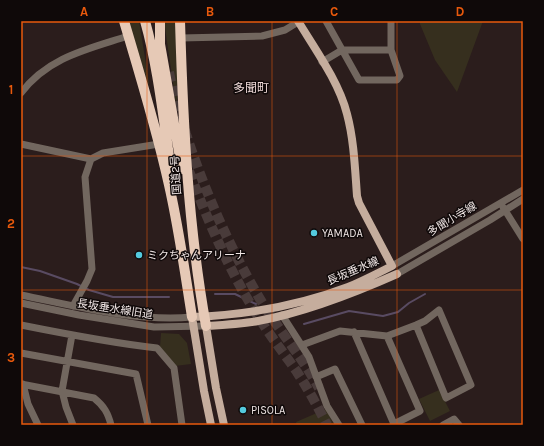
<svg xmlns="http://www.w3.org/2000/svg" width="544" height="446" font-family="Karla,'Noto Sans JP',sans-serif">
	<rect width="100%" height="100%" fill="#2b1d1c"/>
	<path fill="#362f1e" d="M 128,21 L 139,21 L 150,89 Z
		M 164,21 L 178,21 L 177,110 Z
		M 420,21 L 483,21 L 457,92 L 435,60 L 420,24 Z
		M 161,333 L 179,334 L 187,343 L 191,364 L 175,366 L 160,347 Z
		M 439,390 L 450,411 L 430,421 L 419,399 Z
		M 326,409 L 334,425 L 297,425 L 296,422 Z"/>
	<g fill="none" stroke-linecap="round" stroke-linejoin="round">
		<path stroke="#594b62" stroke-width="2" d="M 21,267 L 40,271 L 77,284 L 89,290 L 113,297 L 169,297
			M 215,294 L 235,294 L 256,304
			M 304,324 L 349,311 L 383,316 L 398,312 L 409,303 L 425,294"/>
		<path stroke="#493b3a" stroke-width="10" stroke-dasharray="10 5" stroke-linecap="butt" d="M 169,72 C 173,93 180,114 186,134 C 204,189 228,244 257,294 C 276,327 301,355 319,388
			M 189,171 C 209,224 232,277 263,324 C 274,341 286,356 297,372 C 308,389 318,407 327,425"/>
		<path stroke="#72675f" stroke-width="7" d="M 326,21 L 359,80 L 397,80 L 400,76 L 391,50 L 391,21
			M 181,38 L 262,36 L 285,30 L 298,22
			M 322,62 L 342,50 L 391,50
			M 21,93 C 48,57 88,49 128,36
			M 21,144 L 91,159 L 103,153 L 159,144
			M 503,207 L 523,239
			M 392,266 L 523,190
			M 397,274 L 490,220 L 523,199
			M 21,295 C 76,306 135,322 192,317
			M 21,303 L 79,315 L 154,327 L 206,326
			M 73,306 L 87,281 L 92,269 L 85,177 L 91,159
			M 282,315 L 309,357 L 327,406 L 339,425
			M 21,325 C 66,334 111,343 157,348 L 174,368 L 182,425
			M 354,332 L 394,424 L 420,411 L 387,336
			M 72,335 L 62,391 L 66,407 L 73,425
			M 302,345 L 340,331 L 387,336 L 416,325 L 425,321 L 439,310 L 471,385 L 446,398 L 416,325
			M 21,353 L 136,374 L 148,425
			M 316,377 L 335,369 L 362,425
			M 21,384 L 94,398 C 104,406 108,413 111,425
			M 23,384 L 28,404 L 38,425
			M 443,425 L 454,419 L 459,425"/>
		<path stroke="#c5ad9d" stroke-width="8" d="M 211,425 L 204,391 L 192,317 C 245,315 298,306 348,287 C 363,281 378,273 392,266 L 359,203 L 357,196 C 355,169 354,140 347,114 C 339,82 315,49 298,21
			M 224,425 L 216,388 L 206,326 C 223,325 241,324 258,321 C 306,312 352,294 397,274"/>
		<path stroke="#e6c9b6" stroke-width="10" d="M 124,21 C 140,75 157,130 169,185 C 179,229 185,273 192,317
			M 145,21 C 158,67 163,116 170,163
			M 160,21 L 160,44 L 182,169
			M 180,21 C 183,123 188,226 206,326"/>
	</g>
	<path fill="none" stroke="#e8590c" stroke-width="1" stroke-opacity="0.55" d="M 147,21 L 147,425M 272,21 L 272,425M 397,21 L 397,425M 21,156 L 523,156M 21,290 L 523,290"/>
	<g fill="#54cade" stroke="#0f0909" stroke-width="1.5">
		<circle cx="314" cy="233" r="4"/>
		<circle cx="139" cy="255" r="4"/>
		<circle cx="243" cy="410" r="4"/>
	</g>
	<g text-anchor="middle" dominant-baseline="central" stroke-width="3" stroke-linejoin="round" paint-order="stroke">
		<g font-size="11" fill="#f0e6e5" stroke="#0f0909">
			<text transform="translate(176 175) rotate(-94)">国道2号</text>
			<text transform="translate(452 219) rotate(-31)">多聞小寺線</text>
			<text transform="translate(353 271) rotate(-23)">長坂垂水線</text>
			<text transform="translate(115 309) rotate(9)">長坂垂水線旧道</text>
		</g>
		<g font-size="11" fill="#f0e6e5" stroke="#0f0909" text-anchor="start">
			<text x="322" y="233">YAMADA</text>
			<text x="147" y="255">ミクちゃんアリーナ</text>
			<text x="251" y="410">PISOLA</text>
		</g>
		<g font-size="12" fill="#edd8d7" stroke="#0f0909">
			<text x="251" y="88">多聞町</text>
		</g>
	</g>
	<rect width="544" height="446" fill="none" stroke="#0f0909" stroke-width="44"/>
	<rect x="22" y="22" width="500" height="402" fill="none" stroke="#e8590c" stroke-width="1.5"/>
	<g font-size="13" text-anchor="middle" font-weight="bold" fill="#e8590c">
		<text x="84" y="16">A</text>
		<text x="210" y="16">B</text>
		<text x="334" y="16">C</text>
		<text x="460" y="16">D</text>
		<text x="11" y="94">1</text>
		<text x="11" y="228">2</text>
		<text x="11" y="362">3</text>
	</g>
</svg>
